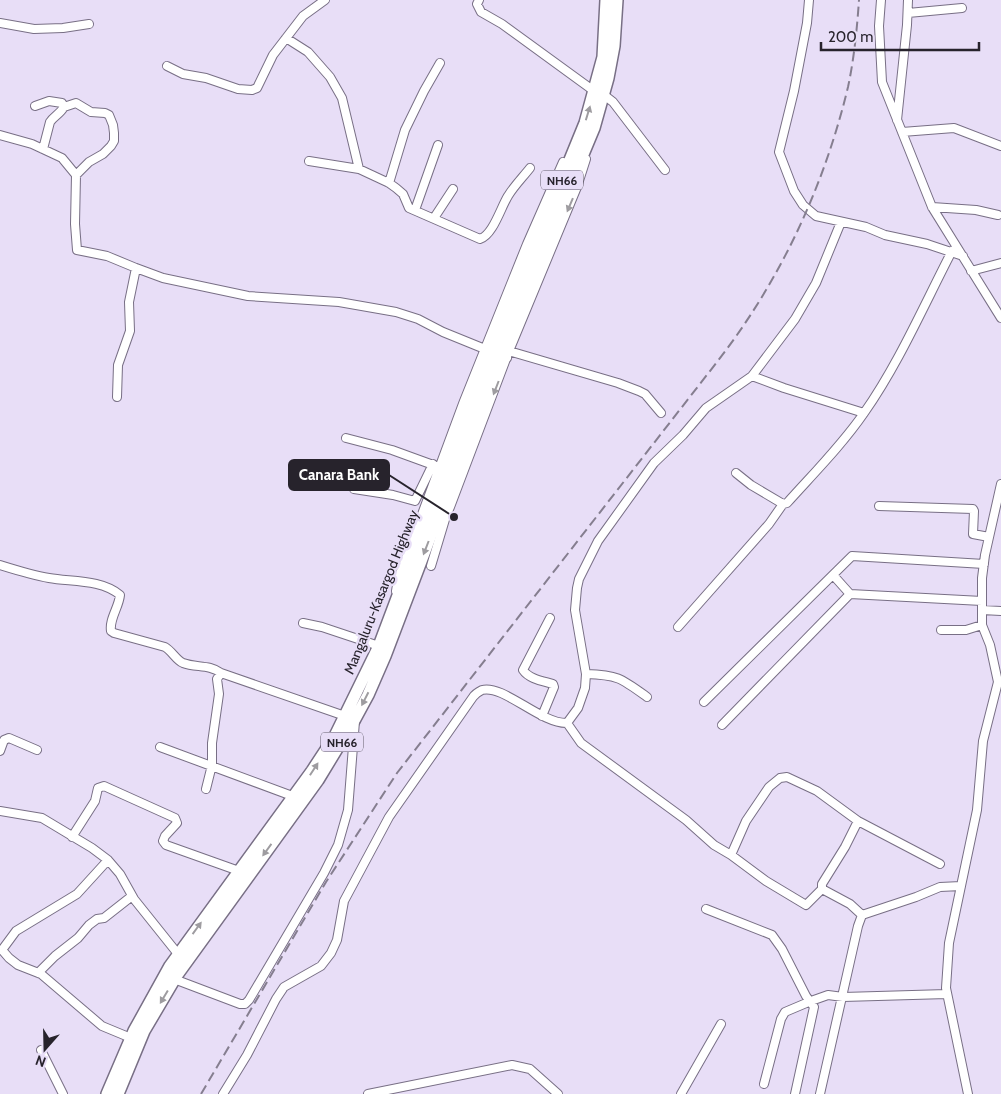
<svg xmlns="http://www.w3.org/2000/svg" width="1001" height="1094" font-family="Cabin,sans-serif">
	<rect width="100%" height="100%" fill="#e8def7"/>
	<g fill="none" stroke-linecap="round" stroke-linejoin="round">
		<defs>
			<path id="minor" d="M 479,0 L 477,4 L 481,12 L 502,24 L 594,91
				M 809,0 L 807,23 L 794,91 L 779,152 L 794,191 L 803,205 L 816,216 L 866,227 L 885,235 L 927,244 L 963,256
				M 881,0 L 879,26 L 882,82 L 932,207 L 1001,318
				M 908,13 L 962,8
				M 0,23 L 34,29 L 63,28 L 89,24
				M 286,38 L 308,52 L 330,77 L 342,98 L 359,169
				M 167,66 L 183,74 L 206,78 L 238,89 L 252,90 L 257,88 L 273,55 L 303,16 L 325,0
				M 604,95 L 613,102 L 665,170
				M 35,106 L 49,101 L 62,103 L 64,107 C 60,114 54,116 50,122 L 43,149
				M 64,107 L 76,103 L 91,112 L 105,113 L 109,115 L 113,125 L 114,133 L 114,141 L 111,146 L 103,154 L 89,162 L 76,175
				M 897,120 L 907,25 L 908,0
				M 902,132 L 954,128 L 1001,146
				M 0,135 L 32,144 L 62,158 L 76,175 L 75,224 L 77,250 L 107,256 L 136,268 L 163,278 L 248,296 L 339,302 L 396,312 L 418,319 L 443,332 L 507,358
				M 309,161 L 359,169 L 389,183 L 396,188 L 403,194 L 409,208 L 480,239 C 493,235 501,207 508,196 C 514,186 523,177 530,168
				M 389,183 L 405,130 L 424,91 L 440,63
				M 932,207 L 976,210 L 998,215
				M 415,210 L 438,145
				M 434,218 L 453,189
				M 971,271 L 1001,263
				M 509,351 L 618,383 L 639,391 L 645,394 L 661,413
				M 752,376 L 784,388 L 864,413
				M 117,397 L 118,365 L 130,331 L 129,302 L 136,268
				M 346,438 L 392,450 L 436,466
				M 736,473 L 751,485 L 783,504
				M 354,489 L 393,495 L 415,501 L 433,464
				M 879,506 L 973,509 L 974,511 L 973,534 L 989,537
				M 436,523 L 447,514 L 450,507 L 509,351 L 577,187 L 586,159
				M 0,565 C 16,570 32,575 49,578 C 71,582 101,579 120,595 C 119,607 109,619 111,631 L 114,633 L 165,647 C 172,651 176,660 183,663 C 196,668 209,664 221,673 L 345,716
				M 431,566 L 446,516
				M 833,575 L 850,594 L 982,601
				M 396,591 L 398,579 L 464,401 L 527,244 L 563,162
				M 982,610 L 1001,611
				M 303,623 L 322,627 L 379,646
				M 678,627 L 769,524 L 783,504 L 787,503 C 813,474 842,445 864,413 C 899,363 924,305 952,251
				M 941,630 L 966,630 L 982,625
				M 586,674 C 618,675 621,678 647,697
				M 704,702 L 852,556 L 984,564
				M 542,716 L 554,687 L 553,684 C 543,681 529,679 523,670 L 550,618
				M 567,723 L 578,708 L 585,688 L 586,674 L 575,610 L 577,588 L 579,579 L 598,541 L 654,463 L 683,435 L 706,408 L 752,376 L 795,319 L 816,283 L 841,222
				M 567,723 L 581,743 L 686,820 L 714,845 L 731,855 L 766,881 L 806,905 L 822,889
				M 722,725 L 850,594
				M 160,747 L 295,797
				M 0,751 L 4,740 L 9,738 L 37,750
				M 206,789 L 212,765 L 212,743 L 219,694 L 217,679 L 221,673
				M 0,811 L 42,818 L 92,848 L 108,860 L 120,874 L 134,899 L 178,954
				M 858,821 L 845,847 L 822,884 L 822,889 L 850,904 L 862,915
				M 72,837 L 95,801 L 98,788 L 104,786 L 175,818 L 177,823 L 165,836 L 163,841 L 166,845 L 239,871
				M 731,855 L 746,821 L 769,787 L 780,778 L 787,777 L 817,791 L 858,821 L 940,864
				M 108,860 L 77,894 L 16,931 L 2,950 L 9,958 L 18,965 L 41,974 L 102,1026 L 131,1038
				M 706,909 L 772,935 L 782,949 L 806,996 L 814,1007 L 795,1094
				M 38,973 L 55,956 L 78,938 L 89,925 L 97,919 L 104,918 L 132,896
				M 174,979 L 240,1004 L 245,1004 L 249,1000 L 324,873 L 338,845 L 348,810 L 355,721
				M 41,1050 L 63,1094
				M 764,1084 L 781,1019 L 785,1012 L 811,1001 L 828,995 L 843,997 L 947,994
				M 223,1094 L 247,1055 L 276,999 L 284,987 L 321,966 L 331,953 L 337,940 L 344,901 L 389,817 L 473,697 C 475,694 478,692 482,690 C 503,684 541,724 567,723
				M 368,1094 L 512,1065 L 530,1069 L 558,1094
				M 681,1094 L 721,1024
				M 820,1094 L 858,926 L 862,915 L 916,897 L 940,887 L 961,886
				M 968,1094 L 946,988 L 949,943 L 977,810 L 983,741 L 998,682 L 990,645 L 982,625 L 982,578 L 985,555 L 1001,484"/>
			<path id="highway" d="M 107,1094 L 134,1031 L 170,966 L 312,771 L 335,736 L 379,646 L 469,407 L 585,123 L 603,57 L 606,0
				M 118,1094 L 144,1031 L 177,975 L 318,780 L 355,719 L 368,695 L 385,656 L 499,356 L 594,128 L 608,78 L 614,46 L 617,0"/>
		</defs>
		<use href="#minor" stroke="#786f85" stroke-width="10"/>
		<use href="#highway" stroke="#786f85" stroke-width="14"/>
		<use href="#minor" stroke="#fff" stroke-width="8"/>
		<use href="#highway" stroke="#fff" stroke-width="11"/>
		<path stroke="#857e8f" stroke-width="2" stroke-dasharray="10 5" stroke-linecap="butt" d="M 201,1094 L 326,882 L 397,773 L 717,362 C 780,281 824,187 848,87 C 854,59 857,29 859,0"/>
	</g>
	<defs><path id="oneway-solid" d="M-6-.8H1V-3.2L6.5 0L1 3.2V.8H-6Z" transform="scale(1.25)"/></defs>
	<g fill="#9e9ca0">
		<use href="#oneway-solid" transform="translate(588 113) rotate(-73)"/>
		<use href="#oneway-solid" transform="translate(570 205) rotate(113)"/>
		<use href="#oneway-solid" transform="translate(496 388) rotate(111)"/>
		<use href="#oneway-solid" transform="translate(426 548) rotate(111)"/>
		<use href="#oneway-solid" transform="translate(365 699) rotate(117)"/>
		<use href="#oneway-solid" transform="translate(314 769) rotate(-57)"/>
		<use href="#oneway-solid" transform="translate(267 850) rotate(126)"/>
		<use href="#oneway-solid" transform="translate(197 928) rotate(-54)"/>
		<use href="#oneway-solid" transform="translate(164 997) rotate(121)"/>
	</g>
	<g text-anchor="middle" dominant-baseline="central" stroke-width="5" stroke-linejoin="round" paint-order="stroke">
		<g fill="#e8def7" stroke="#615b69" stroke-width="1">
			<rect x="541" y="170.5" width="42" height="19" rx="4"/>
			<rect x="321" y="732.5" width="42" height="19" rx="4"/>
		</g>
		<g font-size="12" font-weight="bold" fill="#27232c">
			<text x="562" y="180">NH66</text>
			<text x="342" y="742">NH66</text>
		</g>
		<g font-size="14" fill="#27232c" stroke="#e8def7">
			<text transform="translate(381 592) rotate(-68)">Mangaluru-Kasargod Highway</text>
		</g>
	</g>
	<path fill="none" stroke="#27232c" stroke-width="2" d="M454 517L389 475"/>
	<circle fill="#27232c" stroke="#e8def7" stroke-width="2" cx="454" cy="517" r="5"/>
	<rect fill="#27232c" stroke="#27232c" stroke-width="2" x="289" y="460" width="100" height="30" rx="5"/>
	<g font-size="15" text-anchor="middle" font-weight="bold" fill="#fff">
		<text x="339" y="480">Canara Bank</text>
	</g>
	<g transform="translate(45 1049) rotate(200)" stroke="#e8def7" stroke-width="4" paint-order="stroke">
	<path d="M0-4L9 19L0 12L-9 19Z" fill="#27232c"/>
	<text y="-8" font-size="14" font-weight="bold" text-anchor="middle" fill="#27232c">N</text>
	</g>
	<path d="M821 42v8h158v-8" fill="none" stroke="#27232c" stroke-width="2.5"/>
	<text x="828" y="42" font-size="15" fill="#27232c" stroke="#e8def7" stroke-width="4" paint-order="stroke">200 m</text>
</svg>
